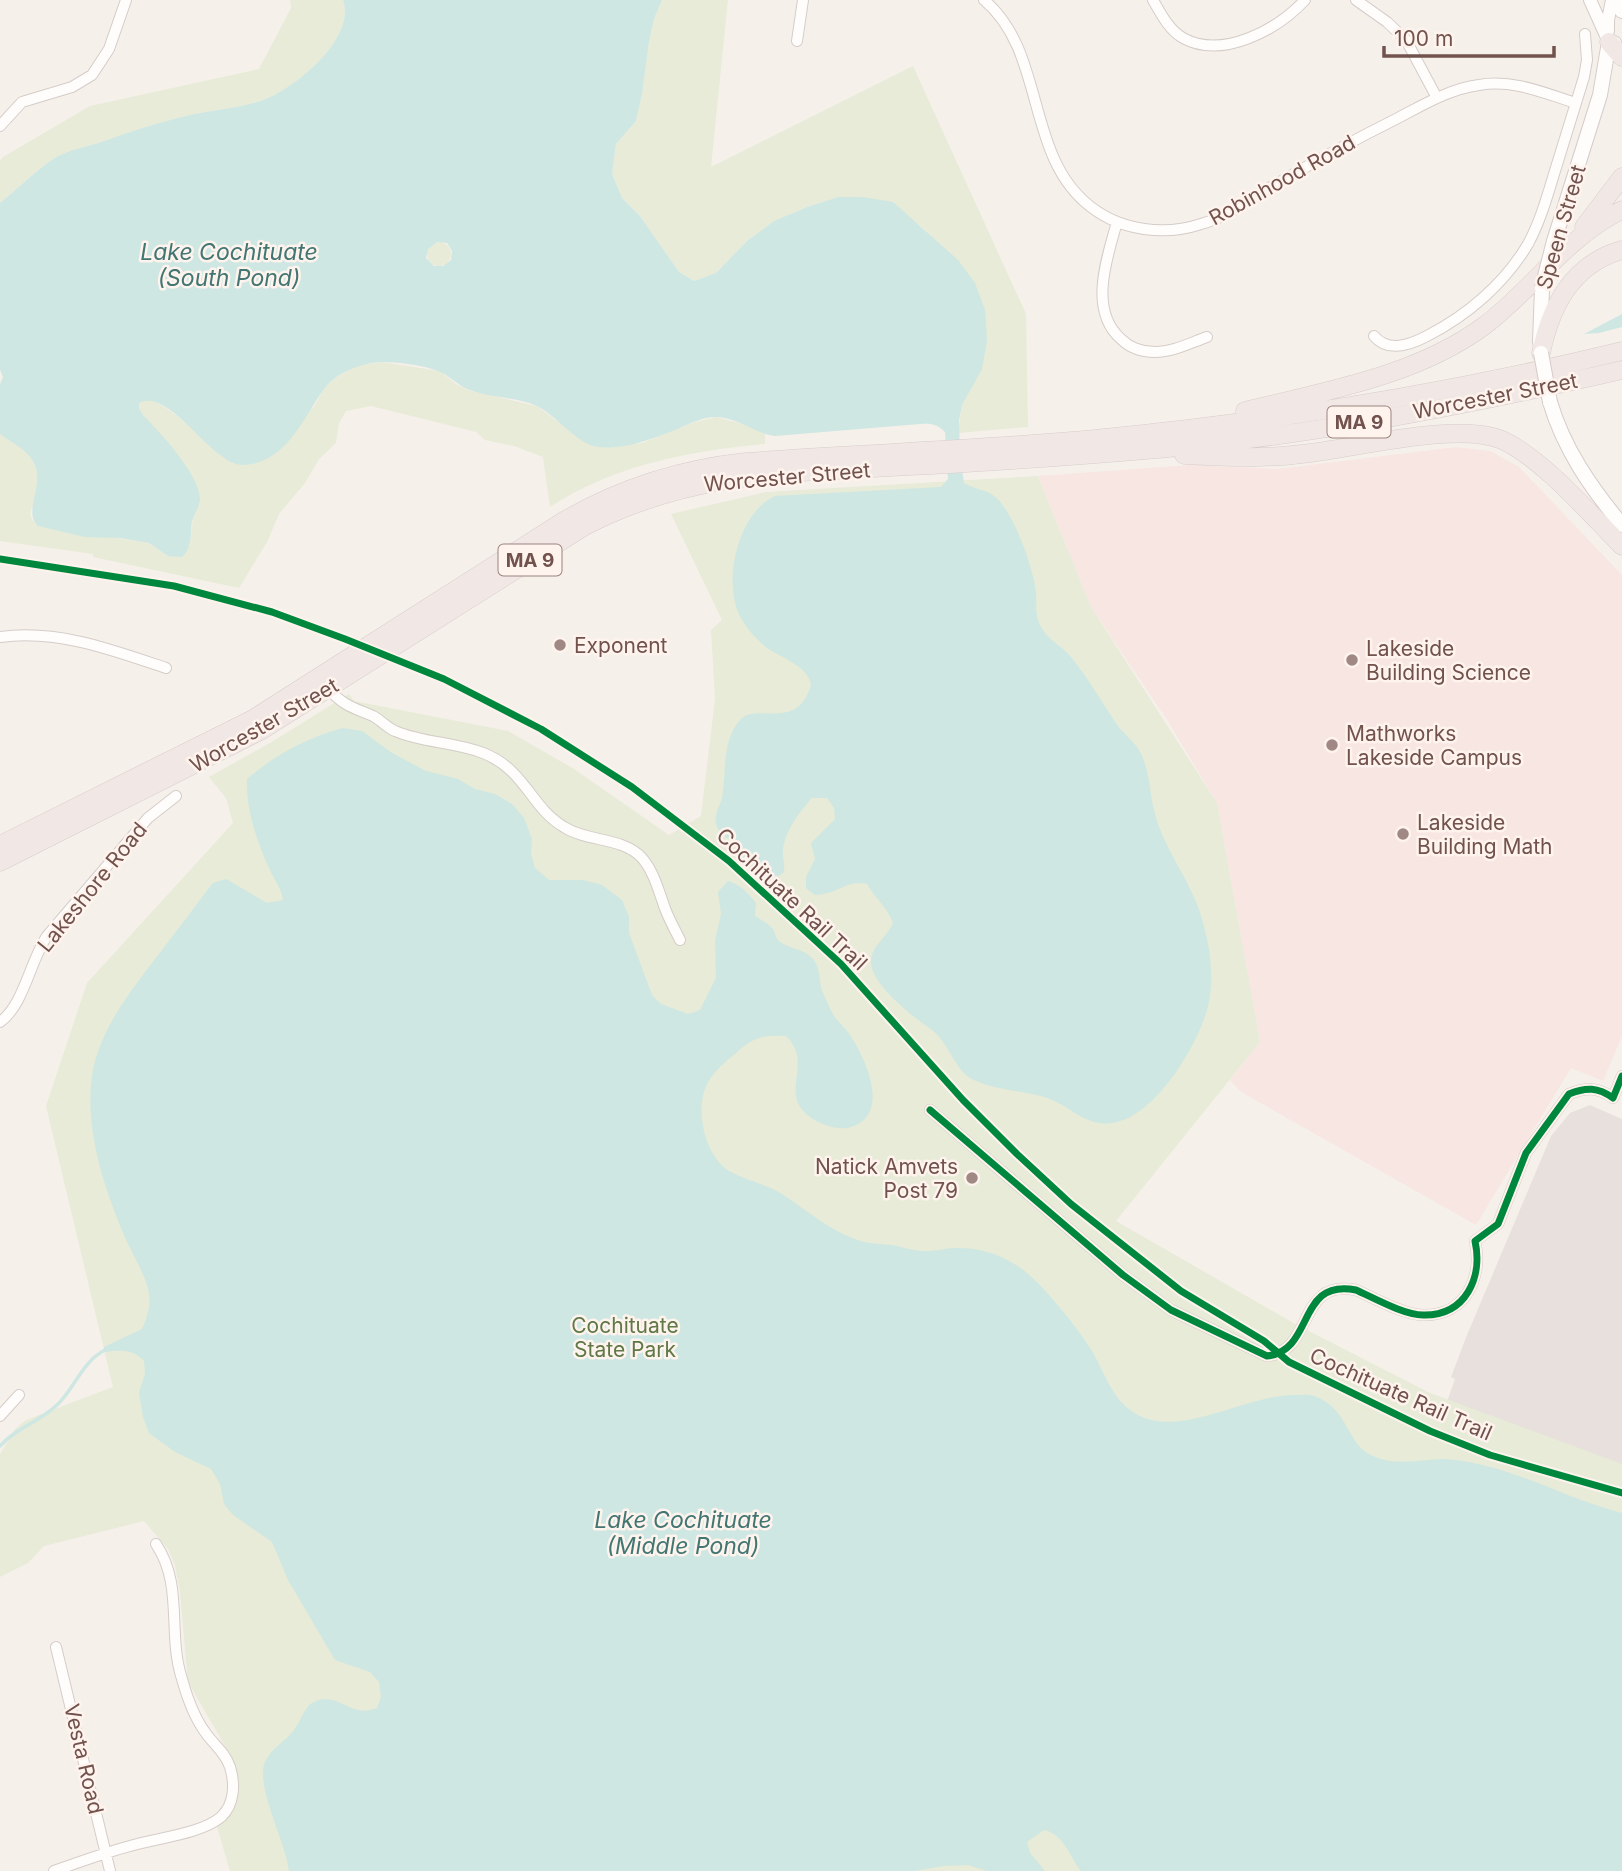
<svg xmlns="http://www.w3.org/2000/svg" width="1622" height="1871" font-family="Inter,sans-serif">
	<rect width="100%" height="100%" fill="#f6f0eb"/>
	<path fill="#f8e6e3" d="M 1456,447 L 1490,451 L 1519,467 L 1622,575 L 1622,1036 L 1603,1081 L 1571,1068 L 1476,1225 L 1241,1092 L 1230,1080 L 1260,1042 L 1217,803 L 1169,723 L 1091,607 L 1038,476 L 1190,465 L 1277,469 Z"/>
	<path fill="#e8e0dc" d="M 1590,1105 L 1622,1119 L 1622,1466 L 1445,1407 L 1455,1379 L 1451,1377 L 1467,1335 L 1551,1136 L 1570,1113 Z"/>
	<path fill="#e7ebd7" d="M 290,0 L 343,0 C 356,37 299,85 268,98 C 244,108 220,109 195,114 C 162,121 131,132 98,143 C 85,147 70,150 58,156 C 42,164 15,191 0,203 L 0,161 L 3,157 L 90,106 L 259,69 L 291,8 Z
		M 662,0 L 728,0 L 711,167 L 913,66 L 1026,314 L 1028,427 L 958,433 L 962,405 L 970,389 L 936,242 L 921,226 L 863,197 L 838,197 L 807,207 L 774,221 L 747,241 L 716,273 L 694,281 L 679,272 L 640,216 L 622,198 L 612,174 L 616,144 L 636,121 L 642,94 L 649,42 L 654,19 Z
		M427 254a12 12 0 1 1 24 0a12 12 0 1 1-24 0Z
		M 381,362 L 440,371 L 456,384 L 471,391 L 537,406 L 584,441 L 596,447 L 642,443 L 695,422 L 716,417 L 750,426 L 765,434 L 765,444 C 690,451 614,465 550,507 L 543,457 L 514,446 L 485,440 L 476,432 L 371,406 L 346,411 L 339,423 L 336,443 L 319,459 L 305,483 L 279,514 L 267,542 L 239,588 L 93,557 L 93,554 L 0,541 L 0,434 C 10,442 23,447 31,457 C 40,470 40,487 35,501 C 33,506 29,511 31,517 C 32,520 35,523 38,526 L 149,543 L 168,556 L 190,545 L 193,518 L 200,503 L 197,486 L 187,468 L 143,415 L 139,408 L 139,403 C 143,401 145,399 149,400 C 167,402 210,446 225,459 L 313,408 L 325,387 L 337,377 L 357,366 Z
		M 1038,476 L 1091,607 L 1217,803 L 1260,1042 L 1116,1221 L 1297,1325 L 1430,1393 L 1622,1464 L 1622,1871 L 230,1871 L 217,1827 L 225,1820 L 237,1773 L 232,1758 L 188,1682 L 180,1592 L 175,1565 L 168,1549 L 144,1521 L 44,1546 L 28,1563 L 0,1577 L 0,1454 L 15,1429 L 26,1420 L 113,1387 L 46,1106 L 87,983 L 233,823 L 226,798 L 209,777 L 270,743 L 349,694 L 354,701 L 508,731 L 574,769 L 669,835 L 701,816 L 715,699 L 711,630 L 722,620 L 671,514 L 766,492 Z"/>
	<path fill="#cee7e3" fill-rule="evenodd" d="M 343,0 L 662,0 L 654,19 L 649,42 L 642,94 L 636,121 L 616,144 L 612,174 L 622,198 L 640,216 L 679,272 L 694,281 L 716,273 L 747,241 L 774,221 L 807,207 L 838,197 L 863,197 L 893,202 L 958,260 L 975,283 L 985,310 L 987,340 L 982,369 L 962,405 L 959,421 L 960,455 L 964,483 C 973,489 985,489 994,496 C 1013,510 1034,569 1036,593 C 1037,607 1034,617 1043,630 C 1050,641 1063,647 1071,657 C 1087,677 1101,700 1115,722 C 1121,731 1130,738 1137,747 C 1149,765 1149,787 1153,806 C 1161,847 1191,879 1202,919 C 1210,947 1214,974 1209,1002 C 1201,1042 1149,1131 1100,1123 C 1082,1121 1066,1105 1050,1099 C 1025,1090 997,1091 974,1080 C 955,1072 950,1044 932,1030 C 914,1017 863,980 872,955 C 875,944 888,935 893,923 C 888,908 875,898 867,884 C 849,879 836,895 815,895 L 806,888 L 806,877 L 815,859 L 811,843 L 835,819 L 834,808 L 827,798 L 812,798 C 800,811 785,831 783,849 C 782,857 785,864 784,872 L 768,884 L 744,858 L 739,845 C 730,840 719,835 716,824 C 714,815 720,806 722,798 C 727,771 721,742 740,720 C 756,701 797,733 811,685 C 808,666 782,658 767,648 C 758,641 748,630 742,620 C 721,586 737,513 775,496 L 941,487 L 948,479 L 945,432 C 937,424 931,423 920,424 L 775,436 C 756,434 737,417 715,417 C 703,417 691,423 680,428 C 655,438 626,450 598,447 C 578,445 556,415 537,406 C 516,397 491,398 470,390 C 458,386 449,375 438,371 C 423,365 397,362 381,362 C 361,363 336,373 324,389 C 303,418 287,463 243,465 C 212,466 170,387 139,403 L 139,408 L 143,415 C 160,433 201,475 200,501 C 199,508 194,514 192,521 C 190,534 193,547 182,557 L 168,556 L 149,543 L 120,538 L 85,537 L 38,526 C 21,510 49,482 31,458 C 23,447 10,442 0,434 L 0,384 L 3,377 L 0,370 L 0,203 C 15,191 43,164 58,156 C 70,150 85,147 98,143 C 130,132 162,121 195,114 C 220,109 244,108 268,98 C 299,85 356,37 343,0 ZM 437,242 L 447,243 L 452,251 L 451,260 L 443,266 L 434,266 L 426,258 L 428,249 Z
		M 1622,314 L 1622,327 L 1599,333 L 1584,334 Z
		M 343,728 L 362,731 L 392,753 L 426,771 L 458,779 L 475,789 L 495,794 L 512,804 L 524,818 L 532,839 L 531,854 L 535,868 L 549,880 L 583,880 L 602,885 L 622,900 L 629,917 L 629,933 L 652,995 L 661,1004 L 688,1014 L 700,1010 L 716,978 L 715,941 L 721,914 L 718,892 L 728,881 C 740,884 749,894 756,903 L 755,916 C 760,919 769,924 772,928 C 776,933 775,938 780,942 C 790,949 805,949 813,959 C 820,967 819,980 822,990 C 825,998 829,1007 833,1014 C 837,1022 845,1027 850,1035 C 865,1058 892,1114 851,1127 C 839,1131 821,1125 810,1117 C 777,1093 815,1063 786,1036 C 763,1035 754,1037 736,1053 C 725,1062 714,1071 707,1084 C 694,1110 705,1158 731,1172 C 748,1181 766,1184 782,1194 C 808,1211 831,1232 861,1241 C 871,1244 882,1244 892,1245 C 902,1247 912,1250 922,1251 C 932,1252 943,1249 953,1248 C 980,1247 1005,1255 1027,1273 C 1047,1290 1076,1326 1090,1348 C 1106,1373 1111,1402 1140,1416 C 1183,1437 1248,1394 1296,1395 C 1302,1395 1309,1394 1314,1396 C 1349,1408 1346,1445 1373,1456 C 1397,1467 1421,1459 1446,1459 C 1457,1460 1471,1462 1482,1465 C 1530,1476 1574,1501 1622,1513 L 1622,1871 L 1081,1871 C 1069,1856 1065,1835 1044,1830 L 1027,1842 L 1030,1853 L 1045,1871 L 987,1871 L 968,1865 L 944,1866 L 914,1871 L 289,1871 C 286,1843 255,1786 265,1762 C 271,1748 286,1741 294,1730 C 302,1720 304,1705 316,1701 C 340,1692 351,1719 377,1708 L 381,1697 L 379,1682 L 370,1672 L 335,1660 L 288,1580 L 272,1542 L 233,1515 L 224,1504 L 220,1484 L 211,1469 L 175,1452 L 149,1433 L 143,1417 L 139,1392 L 145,1374 L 144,1361 C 133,1349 121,1350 105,1352 L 104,1347 L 142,1329 C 147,1318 151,1306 149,1293 C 145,1273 132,1254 124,1235 C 103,1185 83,1124 93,1070 C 103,1021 139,981 168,942 C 183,923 198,902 213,883 L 226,879 L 267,903 L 283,900 C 282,889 274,880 270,870 C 257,842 246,810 247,779 C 276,754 307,738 343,728 Z"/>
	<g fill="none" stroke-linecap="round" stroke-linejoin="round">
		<path stroke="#cee7e3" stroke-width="3.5" d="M 0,1446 C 17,1427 40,1422 58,1404 C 76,1386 82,1362 105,1350"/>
		<defs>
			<path id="minor" d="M 984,0 C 1047,53 1024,156 1091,207 C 1122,231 1165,236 1201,224 C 1227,217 1249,200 1271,187 C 1312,163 1354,140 1396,119 C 1423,105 1449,89 1479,85 C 1513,79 1544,93 1576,103
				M 1153,0 C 1161,14 1169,30 1183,38 C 1223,60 1278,29 1305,0
				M 1356,0 L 1387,22 L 1406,40 L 1437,98
				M 797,41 L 803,0
				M 0,126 L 22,102 L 72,87 L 92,75 L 109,49 L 126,0
				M 1117,222 C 1107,258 1088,310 1121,339 C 1130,348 1142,352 1155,352 C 1173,352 1190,343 1207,337
				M 1374,336 C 1388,353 1410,345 1427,336 C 1468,315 1505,283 1528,244 C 1540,222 1547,197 1554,174 C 1564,142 1574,110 1584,77 L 1587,60 L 1585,34
				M 0,637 C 57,629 113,650 166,668
				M 329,690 C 346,707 352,707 373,716 C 381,720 387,728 395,731 C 423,743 455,742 483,753 C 525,769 531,808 564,827 C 587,842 623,837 642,858 C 655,873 659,893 666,911 C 670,921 675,930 680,940
				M 0,1022 C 24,1005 30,961 47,936 L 148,818 L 176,796
				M 930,1110 L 1123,1275 L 1171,1310 L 1267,1356 C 1315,1351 1296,1278 1356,1290 C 1374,1298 1404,1315 1423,1315 C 1466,1316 1483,1277 1475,1241 L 1498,1224 L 1526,1153 L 1569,1094 C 1586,1087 1598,1087 1613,1098 L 1622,1076
				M 0,1416 L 19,1395
				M 56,1647 L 110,1871
				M 54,1871 C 79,1862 104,1853 130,1846 C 156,1838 201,1834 221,1817 C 235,1804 235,1783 230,1767 C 225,1752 213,1744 205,1732 C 194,1717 187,1697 182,1679 C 167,1633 184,1586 156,1544"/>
			<path id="tertiary" d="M 1590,0 L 1609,42
				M 1608,31 L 1608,20 L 1612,0"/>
			<path id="secondary" d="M 1613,0 L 1622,11
				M 1554,241 L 1600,95 L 1609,42 L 1614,43
				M 1540,342 L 1542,288
				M 1550,402 C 1564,449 1591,488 1622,525"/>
			<path id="trunk" d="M 1609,42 L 1622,57
				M 1584,227 L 1622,177
				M 1541,353 C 1551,306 1572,264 1622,250
				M 1245,411 C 1326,391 1416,376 1484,326 C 1533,289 1566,237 1622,210
				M 1184,455 C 1224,457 1263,459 1302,454 C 1353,449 1457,421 1502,440 C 1542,458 1590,514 1622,546
				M 0,845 L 253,719 L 562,522 C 620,488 679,469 746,462 C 862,453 979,450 1095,439 C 1272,422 1449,393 1622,351
				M 0,862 L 262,730 L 585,526 C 694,470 792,473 910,466 C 993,462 1075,456 1158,449 C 1314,435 1469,405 1622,370"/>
		</defs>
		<use href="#minor" stroke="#d5ccc8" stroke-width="12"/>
		<use href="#tertiary" stroke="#d5ccc8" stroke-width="14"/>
		<use href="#secondary" stroke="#d5cbc8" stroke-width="16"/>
		<use href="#trunk" stroke="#d7cdca" stroke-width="19"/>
		<use href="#minor" stroke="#fefdfc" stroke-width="10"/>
		<use href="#tertiary" stroke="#fefdfc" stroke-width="12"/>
		<use href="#secondary" stroke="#fefdfc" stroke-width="14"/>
		<use href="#trunk" stroke="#f1e8e6" stroke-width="18"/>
		<defs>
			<path id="secondary-bridge" d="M 1542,288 L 1554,241
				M 1541,353 L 1550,402"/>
		</defs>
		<use href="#secondary-bridge" stroke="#d5cbc8" stroke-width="16" stroke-linecap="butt"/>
		<use href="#secondary-bridge" stroke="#fefdfc" stroke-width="14"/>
		<defs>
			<path id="cycleway" d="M 0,559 L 174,586 L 272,612 L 345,639 L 444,679 L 541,729 L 632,787 L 729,861 L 841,964 L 963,1100 L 1017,1154 L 1071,1204 L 1181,1291 L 1264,1341 L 1289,1362 L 1430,1431 L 1490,1455 L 1622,1493
				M 930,1110 L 1123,1275 L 1171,1310 L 1267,1356 C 1315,1351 1296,1278 1356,1290 C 1374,1298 1404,1315 1423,1315 C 1466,1316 1483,1277 1475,1241 L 1498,1224 L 1526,1153 L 1569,1094 C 1586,1087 1598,1087 1613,1098 L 1622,1076"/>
		</defs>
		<use href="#cycleway" stroke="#fef3ed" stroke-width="11"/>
		<use href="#cycleway" stroke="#00873e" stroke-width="7"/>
	</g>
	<g fill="#a08984" stroke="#fef3ed" stroke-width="2.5">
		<circle cx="560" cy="645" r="7"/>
		<circle cx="1352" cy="660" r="7"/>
		<circle cx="1332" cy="745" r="7"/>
		<circle cx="1403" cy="834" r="7"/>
		<circle cx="972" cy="1178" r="7"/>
	</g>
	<g text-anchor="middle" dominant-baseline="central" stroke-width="5" stroke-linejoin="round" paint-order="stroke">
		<g fill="#fef3ed" stroke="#9c827d" stroke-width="2">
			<rect x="1327.5" y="406.5" width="63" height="31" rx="5"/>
			<rect x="498.5" y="544.5" width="63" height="31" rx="5"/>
		</g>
		<g font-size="19" font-weight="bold" fill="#72524d">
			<text x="1359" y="422">MA 9</text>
			<text x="530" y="560">MA 9</text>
		</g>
		<g font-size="21" fill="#72524d" stroke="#fef3ed">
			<text transform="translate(1282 180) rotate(-29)">Robinhood Road</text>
			<text transform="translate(1561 227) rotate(-74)">Speen Street</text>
			<text transform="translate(1495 396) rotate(-11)">Worcester Street</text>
			<text transform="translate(787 477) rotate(-5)">Worcester Street</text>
			<text transform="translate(264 725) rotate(-30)">Worcester Street</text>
			<text transform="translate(92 887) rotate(-51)">Lakeshore Road</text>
			<text transform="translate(792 899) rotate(43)">Cochituate Rail Trail</text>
			<text transform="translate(1401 1394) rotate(24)">Cochituate Rail Trail</text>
			<text transform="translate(84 1759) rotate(77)">Vesta Road</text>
		</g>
		<g font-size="21" fill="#72524d" stroke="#fef3ed" text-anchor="start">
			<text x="574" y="645">Exponent</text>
			<text x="1366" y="648">Lakeside<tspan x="1366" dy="24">Building Science</tspan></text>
			<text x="1346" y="733">Mathworks<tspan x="1346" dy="24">Lakeside Campus</tspan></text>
			<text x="1417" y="822">Lakeside<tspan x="1417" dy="24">Building Math</tspan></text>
			<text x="958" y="1166" text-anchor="end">Natick Amvets<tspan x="958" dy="24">Post 79</tspan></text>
		</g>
		<g font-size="21" fill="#5f7846" stroke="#fef3ed">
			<text x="625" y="1325">Cochituate<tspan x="625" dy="24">State Park</tspan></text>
		</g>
		<g font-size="23" font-style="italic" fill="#427673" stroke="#fef3ed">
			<text x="229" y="252">Lake Cochituate<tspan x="229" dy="26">(South Pond)</tspan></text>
			<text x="683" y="1520">Lake Cochituate<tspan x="683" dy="26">(Middle Pond)</tspan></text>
		</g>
	</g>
	<path d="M1384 46v10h170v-10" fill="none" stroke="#72524d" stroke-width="3.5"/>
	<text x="1394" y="46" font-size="21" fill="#72524d" stroke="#fef3ed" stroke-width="5" paint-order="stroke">100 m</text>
</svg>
